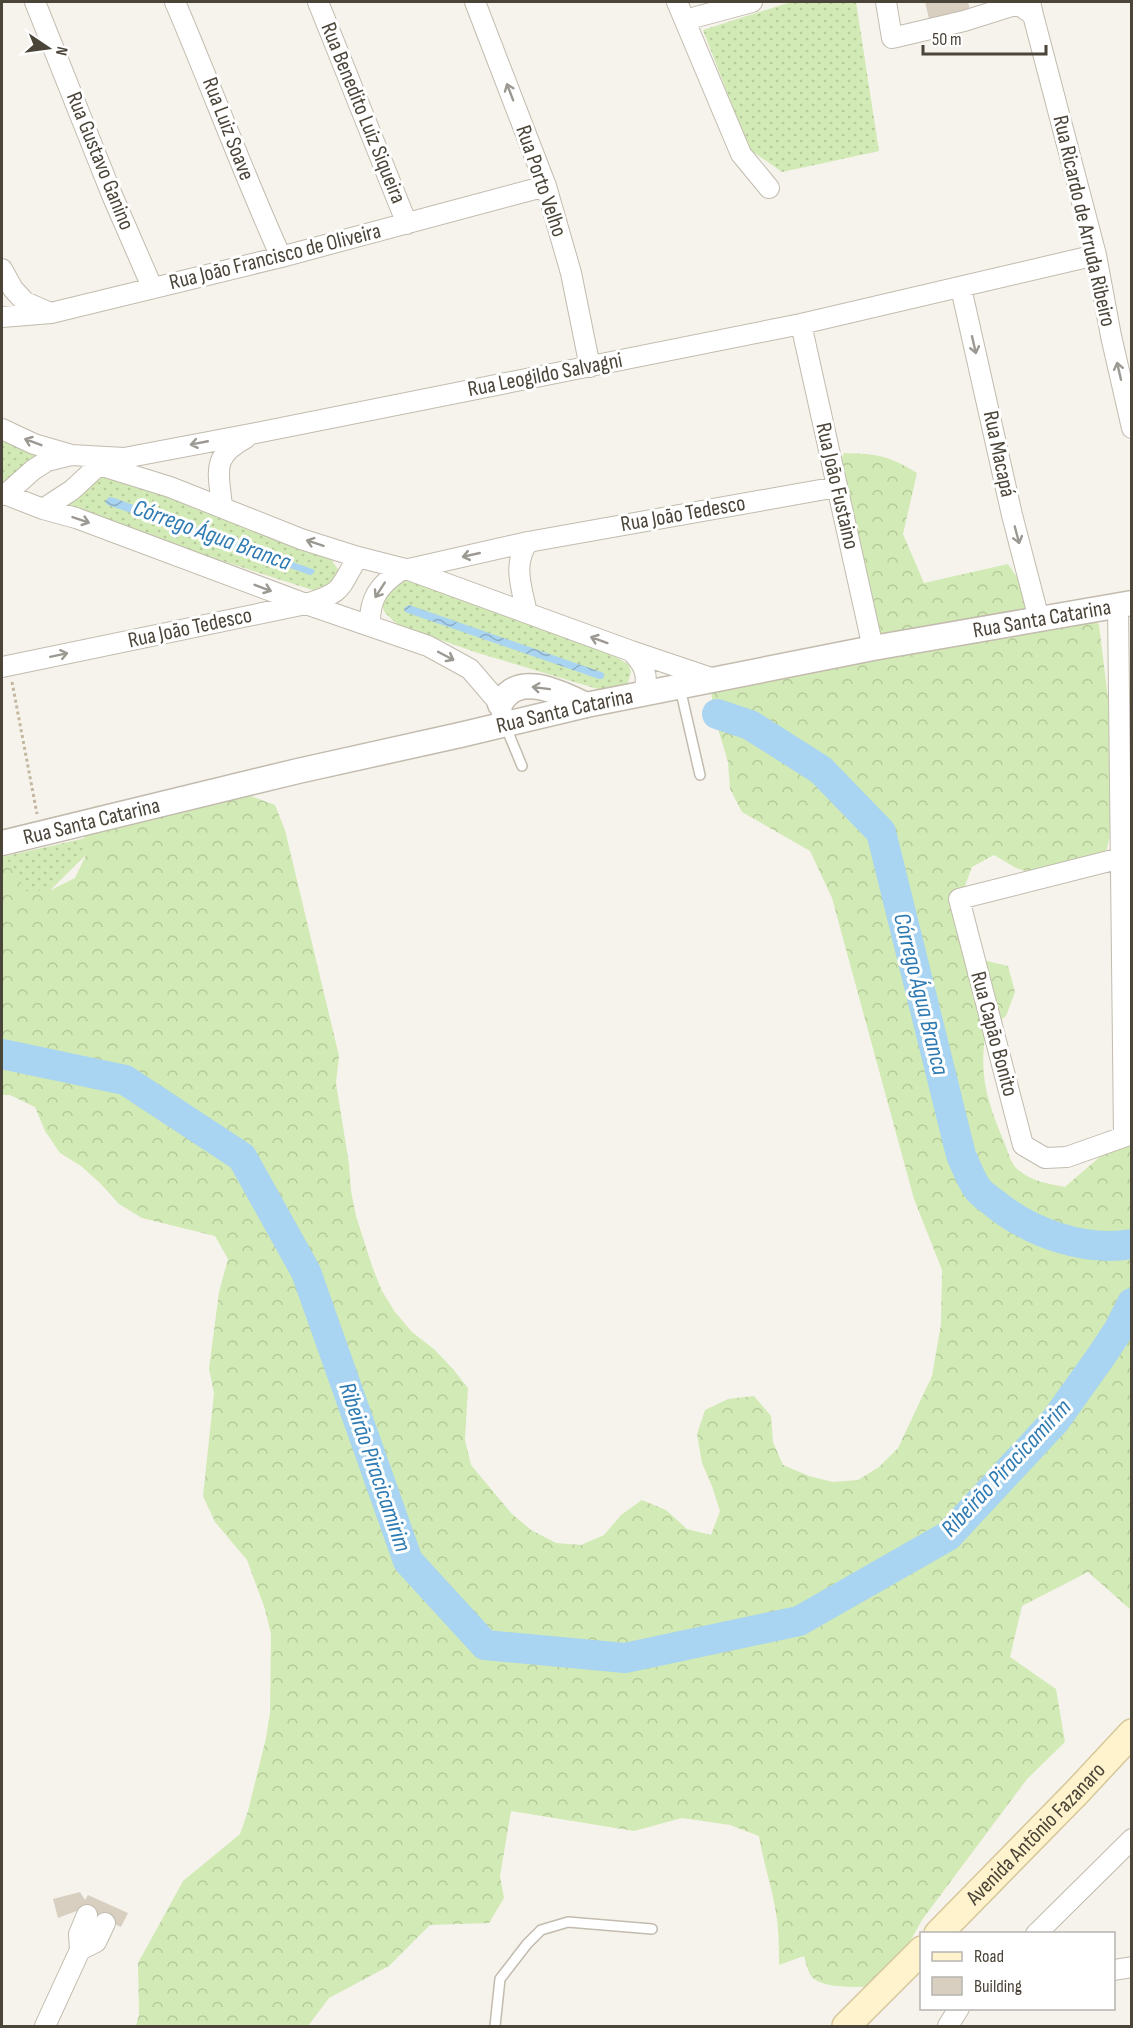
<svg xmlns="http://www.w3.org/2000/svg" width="1133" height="2028" font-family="'Sofia Sans Condensed',sans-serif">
	<defs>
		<pattern id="grass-dots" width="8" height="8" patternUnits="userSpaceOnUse" patternTransform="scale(1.5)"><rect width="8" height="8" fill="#d2eab5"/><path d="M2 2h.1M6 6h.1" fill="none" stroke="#b6ca9c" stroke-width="1.8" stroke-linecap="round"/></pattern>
		<pattern id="forest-crowns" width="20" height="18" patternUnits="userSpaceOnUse" patternTransform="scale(1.5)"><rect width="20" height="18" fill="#d2eab5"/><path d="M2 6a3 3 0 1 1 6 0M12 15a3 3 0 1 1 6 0" fill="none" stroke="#b6ca9c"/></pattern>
		<pattern id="water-waves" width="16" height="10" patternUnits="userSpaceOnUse" patternTransform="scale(1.5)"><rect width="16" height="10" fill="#a9d4f2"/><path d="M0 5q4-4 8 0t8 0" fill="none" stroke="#8caec5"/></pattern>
	</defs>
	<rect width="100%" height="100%" fill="#f6f3ec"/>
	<path fill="url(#grass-dots)" d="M 791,2 L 856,2 L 879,151 L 782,172 L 749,149 L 703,30 Z
		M 2,431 L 41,455 L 2,491 Z
		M 103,477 L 158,490 L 328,555 L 344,578 L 328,595 L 76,514 L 61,508 L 89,482 Z
		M 400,575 L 587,644 L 618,658 L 629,665 L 631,672 L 628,683 L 623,689 L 611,693 L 478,653 L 398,625 L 385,613 L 381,603 Z
		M 108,833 L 2,938 L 2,857 Z"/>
	<path fill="url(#forest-crowns)" d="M 844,453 C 877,454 888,455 917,473 L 903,534 L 924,583 L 1008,564 L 1023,586 L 1033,608 L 1084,605 L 1099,625 L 1113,738 L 1112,824 L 1107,849 L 1087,868 L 1041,876 L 1016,868 L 994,855 L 972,867 L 963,891 L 983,960 L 1008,966 L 1015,992 L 1006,1016 L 986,1031 C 978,1075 988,1104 1005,1144 C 1008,1152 1011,1164 1017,1169 C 1031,1181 1048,1184 1065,1187 L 1103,1154 L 1128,1145 L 1131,1145 L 1131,1610 L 1088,1572 L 1022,1606 L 1010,1657 L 1056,1689 L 1065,1742 L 1027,1779 L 922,1920 L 908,1945 L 869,1987 C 855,1987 824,1988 813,1978 C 808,1973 806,1963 804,1956 L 779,1965 C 779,1947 779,1931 776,1913 C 772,1887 763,1862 759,1836 L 730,1825 L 682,1818 L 634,1831 L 511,1811 L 500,1876 L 504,1898 L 489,1923 L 430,1925 L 389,1966 L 329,1998 L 308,2026 L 136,2026 L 139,2015 L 138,1963 L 183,1881 L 240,1834 L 248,1811 L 266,1738 L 270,1713 L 271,1634 L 265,1609 L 247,1560 L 215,1522 L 203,1496 L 214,1393 L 209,1369 L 219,1292 L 228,1259 L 215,1236 L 142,1218 L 119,1204 L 100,1183 L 81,1166 L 60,1153 L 45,1131 L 35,1107 L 10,1095 L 2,1095 L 2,854 L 15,869 L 25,891 L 51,890 L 75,878 L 86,855 L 83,829 L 94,806 L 226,793 L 251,796 L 275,805 L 285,830 L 339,1056 L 336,1083 L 349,1164 L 351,1191 L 356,1216 L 372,1266 L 382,1291 L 395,1312 L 412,1332 L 435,1350 L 453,1369 L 468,1388 L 465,1440 L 471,1465 L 511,1513 L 531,1530 L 556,1543 L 581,1545 L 604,1535 L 621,1515 L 642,1500 L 666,1510 L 687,1529 L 711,1535 L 720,1511 L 712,1486 L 702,1463 L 697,1434 L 705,1410 L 728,1399 L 754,1396 L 771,1416 L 773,1442 L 783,1465 L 809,1476 L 833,1482 L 858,1480 L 879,1467 L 898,1448 L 932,1376 L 941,1324 L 942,1270 L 914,1199 L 832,898 L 810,851 L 742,812 L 730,789 L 728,762 L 713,712 L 711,688 L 808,658 L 879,632 L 834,476 Z"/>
	<path fill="url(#water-waves)" d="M 109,497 L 114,498 L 315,570 L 313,574 L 310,575 L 108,505 L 105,502 Z
		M 409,605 L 604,673 L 604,677 L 602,679 L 599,679 L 405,612 L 404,608 Z"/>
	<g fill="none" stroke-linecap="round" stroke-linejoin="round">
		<path stroke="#a9d4f2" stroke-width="30" d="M 717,714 L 750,725 L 821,770 L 881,832 L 961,1155 C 966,1166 970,1178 977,1188 C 981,1194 989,1199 994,1203 C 1031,1233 1084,1252 1132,1244
			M 2,1054 L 125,1080 L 242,1157 L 306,1272 L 408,1561 L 485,1645 L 625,1658 L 799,1621 L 948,1536 L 1055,1421 L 1102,1355 L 1119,1329 L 1132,1303"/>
	</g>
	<path fill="#d8cfc1" d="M 925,2 L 968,2 L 971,13 L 930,23 Z
		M 80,1892 L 85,1900 L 88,1895 L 128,1913 L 121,1927 L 82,1909 L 58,1918 L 53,1899 Z"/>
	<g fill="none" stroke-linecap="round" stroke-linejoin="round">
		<defs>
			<path id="service" d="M 680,688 L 700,775
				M 505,725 L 522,766
				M 495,2026 L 500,1979 L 527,1944 L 541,1930 L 568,1922 L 652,1929"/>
			<path id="minor" d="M 35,2 L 112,195 L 152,287
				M 175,2 C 211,86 243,173 281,257
				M 318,2 L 407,224
				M 475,2 L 546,186 L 571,273 L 590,367
				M 677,2 L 741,154 L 769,188
				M 886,2 L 892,38 L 964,21 L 1018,4 L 1033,15 L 1030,2
				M 1033,15 L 1096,255 L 1111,336 L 1132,428
				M 685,20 L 752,2
				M 2,269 L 13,289 L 25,302 L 48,312
				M 961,288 L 1012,515 L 1039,619
				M 2,317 L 51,313 L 281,257 L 546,186
				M 801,324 L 873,648
				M 2,429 L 34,444 L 72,455
				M 99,465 L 170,487 L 301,539 L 358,557 L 409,570 L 631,651 L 714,679
				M 2,493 L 43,509 L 76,518 L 306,604 L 428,646 L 470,669 L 500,704 L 503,717
				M 2,495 L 6,494 L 33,470 L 47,461 L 71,455 L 124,458 L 256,433 L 801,324 L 1096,255
				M 222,507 C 219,472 210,457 246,438
				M 43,509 L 72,490 L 99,465
				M 1118,605 L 1124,1136
				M 527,613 C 522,589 512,564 528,542
				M 370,625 C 369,599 379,585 400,571 L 528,542 L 837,487
				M 631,651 C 644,664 649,675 644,693
				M 2,667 L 306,604 C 345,592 338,589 358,557
				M 1121,858 L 959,899 L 1023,1145 L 1045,1158 L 1067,1157 L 1132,1134
				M 87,1915 L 79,1934 L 80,1950 L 96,1942 L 105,1923
				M 1036,1934 L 1132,1839
				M 1114,1970 L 1132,1967
				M 45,2026 L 80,1950
				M 948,2026 L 959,2008"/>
			<g id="tertiary">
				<path d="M 500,704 C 518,670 561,693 586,705"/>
				<path id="s1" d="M 2,843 L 298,771 L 460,735 L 586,705 L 873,648 L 1132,603"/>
			</g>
			<g id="secondary">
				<path id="s2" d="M 938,1934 L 1077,1792 L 1132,1733"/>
				<path d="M 846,2026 L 922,1950"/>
			</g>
		</defs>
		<use href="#service" stroke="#c2bbae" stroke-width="12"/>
		<use href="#minor" stroke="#c2bbae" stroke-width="22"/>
		<use href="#tertiary" stroke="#c2bbae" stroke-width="27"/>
		<use href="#secondary" stroke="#d6c79b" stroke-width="30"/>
		<path stroke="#c4b79f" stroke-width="3" stroke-dasharray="3 3" stroke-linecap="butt" d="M 12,682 L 37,814"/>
		<use href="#service" stroke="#fff" stroke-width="9"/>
		<use href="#minor" stroke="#fff" stroke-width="20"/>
		<use href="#tertiary" stroke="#fff" stroke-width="24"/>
		<use href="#secondary" stroke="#fff3cd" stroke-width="27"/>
	</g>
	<defs><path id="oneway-shaft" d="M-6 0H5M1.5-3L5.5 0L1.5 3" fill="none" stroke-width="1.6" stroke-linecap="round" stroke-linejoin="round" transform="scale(1.5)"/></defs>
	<g stroke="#9c9892">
		<use href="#oneway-shaft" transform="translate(510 92) rotate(-111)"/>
		<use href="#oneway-shaft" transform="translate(974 345) rotate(77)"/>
		<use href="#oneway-shaft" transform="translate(1119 371) rotate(-103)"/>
		<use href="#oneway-shaft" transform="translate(33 442) rotate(-159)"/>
		<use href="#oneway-shaft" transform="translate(199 443) rotate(169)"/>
		<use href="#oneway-shaft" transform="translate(81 520) rotate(19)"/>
		<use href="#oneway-shaft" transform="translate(1017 535) rotate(75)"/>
		<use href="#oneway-shaft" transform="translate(315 543) rotate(-162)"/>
		<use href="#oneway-shaft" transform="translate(471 555) rotate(167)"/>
		<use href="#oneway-shaft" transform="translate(263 588) rotate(21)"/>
		<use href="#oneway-shaft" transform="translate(380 590) rotate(123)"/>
		<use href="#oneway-shaft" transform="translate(599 640) rotate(-160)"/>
		<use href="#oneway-shaft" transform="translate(59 655) rotate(-12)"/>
		<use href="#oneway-shaft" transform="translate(446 656) rotate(28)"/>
		<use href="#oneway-shaft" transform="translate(541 688) rotate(-173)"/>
	</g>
	<g text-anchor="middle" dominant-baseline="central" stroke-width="6" stroke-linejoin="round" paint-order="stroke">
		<g font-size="22" fill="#4b4439" stroke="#fff">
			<text transform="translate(363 113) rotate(68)">Rua Benedito Luiz Siqueira</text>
			<text transform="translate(228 129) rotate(69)">Rua Luiz Soave</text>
			<text transform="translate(100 161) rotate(68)">Rua Gustavo Ganino</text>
			<text transform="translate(541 181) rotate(71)">Rua Porto Velho</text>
			<text transform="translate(1084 221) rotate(77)">Rua Ricardo de Arruda Ribeiro</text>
			<text transform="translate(275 257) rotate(-14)">Rua João Francisco de Oliveira</text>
			<text transform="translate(545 375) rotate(-11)">Rua Leogildo Salvagni</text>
			<text transform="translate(999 454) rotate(78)">Rua Macapá</text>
			<text transform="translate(837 486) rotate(77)">Rua João Fustaino</text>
			<text transform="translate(683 514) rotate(-10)">Rua João Tedesco</text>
			<text stroke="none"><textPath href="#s1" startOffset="1064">Rua Santa Catarina</textPath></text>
			<text transform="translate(190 628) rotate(-12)">Rua João Tedesco</text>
			<text stroke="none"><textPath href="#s1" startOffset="578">Rua Santa Catarina</textPath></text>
			<text stroke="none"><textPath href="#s1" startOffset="92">Rua Santa Catarina</textPath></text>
			<text transform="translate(994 1034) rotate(75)">Rua Capão Bonito</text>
			<text stroke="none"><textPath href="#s2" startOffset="140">Avenida Antônio Fazanaro</textPath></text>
		</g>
		<g font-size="24" font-style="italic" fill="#2e7ab2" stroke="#fff">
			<text transform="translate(212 535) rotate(20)">Córrego Água Branca</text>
			<text transform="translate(921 994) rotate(76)">Córrego Água Branca</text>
			<text transform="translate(375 1467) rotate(71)">Ribeirão Piracicamirim</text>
			<text transform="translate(1006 1468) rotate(-47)">Ribeirão Piracicamirim</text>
		</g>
	</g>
	<rect width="1133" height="2028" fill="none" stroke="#4b4439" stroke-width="6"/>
	<rect x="920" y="1932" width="195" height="78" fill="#ffffff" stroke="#b7b4b0" stroke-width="1.5"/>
	<rect x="932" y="1952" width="30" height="9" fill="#fff3cd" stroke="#b7b4b0" stroke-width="1.5"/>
	<text x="974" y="1962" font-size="18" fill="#4b4439">Road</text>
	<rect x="932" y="1977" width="30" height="18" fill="#d8cfc1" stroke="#b7b4b0" stroke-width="1.5"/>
	<text x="974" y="1992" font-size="18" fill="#4b4439">Building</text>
	<g transform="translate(48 48) rotate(103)" stroke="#ffffff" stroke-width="4.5" paint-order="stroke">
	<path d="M0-4.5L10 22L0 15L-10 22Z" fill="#4b4439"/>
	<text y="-9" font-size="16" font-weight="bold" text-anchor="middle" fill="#4b4439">N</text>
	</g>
	<path d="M923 45v9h123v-9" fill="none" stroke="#4b4439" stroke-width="3"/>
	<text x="932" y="45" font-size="18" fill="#4b4439" stroke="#ffffff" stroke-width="4.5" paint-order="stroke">50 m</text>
</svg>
